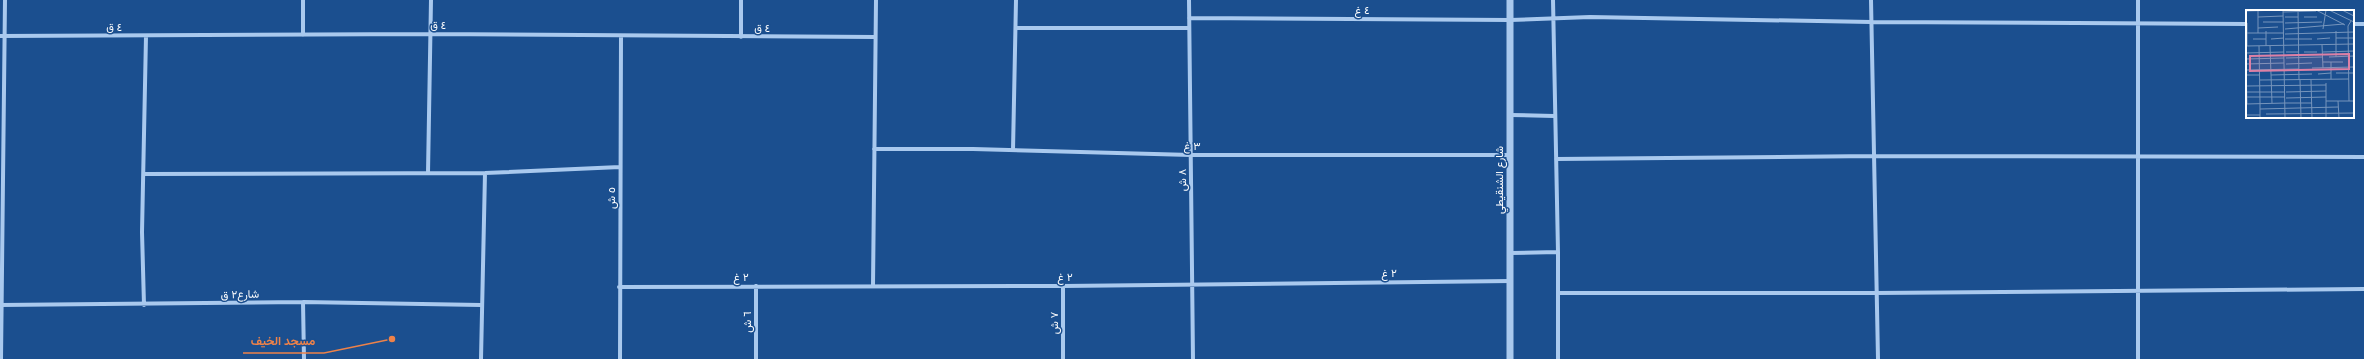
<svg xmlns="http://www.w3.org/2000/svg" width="2364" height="359" font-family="'DM Sans',Vazirmatn,sans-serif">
	<rect width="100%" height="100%" fill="#1b4f8f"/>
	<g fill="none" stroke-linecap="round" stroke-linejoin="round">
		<path stroke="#a9c9ee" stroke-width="4" d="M 303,0 L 303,35
			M 741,0 L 741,37
			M 1189,0 L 1193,359
			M 1553,0 L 1558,252 L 1558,359
			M 1871,0 L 1878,359
			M 2138,0 L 2138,359
			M 1189,18 L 1510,20 L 1590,17 L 1871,22 L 2247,24
			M 2353,24 L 2364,24
			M 1016,28 L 1189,28
			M 0,36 L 430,34 L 875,37
			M 1510,115 L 1554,116
			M 874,149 L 973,149 L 1191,155 L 1510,155
			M 1013,150 L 1016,0
			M 1556,159 L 1874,156 L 2364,157
			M 428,173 L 431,0
			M 144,174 L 485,173 L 620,167
			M 1511,253 L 1558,252
			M 873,286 L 876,0
			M 1063,286 L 1063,359
			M 619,287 L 1063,286 L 1511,281
			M 1558,293 L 1876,293 L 2364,289
			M 303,302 L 304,359
			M 0,305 L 303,302 L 481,305
			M 144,305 L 142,232 L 146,36
			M 1,359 L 5,0
			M 481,359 L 485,173
			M 620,359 L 621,36
			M 756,359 L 756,286"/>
		<path stroke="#a9c9ee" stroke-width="7" d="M 1510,359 L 1510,0"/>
	</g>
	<g text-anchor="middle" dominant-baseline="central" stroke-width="3" stroke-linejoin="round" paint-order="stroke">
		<g font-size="11" fill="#fff" stroke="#1b4f8f">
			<text x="1362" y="10">٤ غ</text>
			<text x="438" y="25">٤ ق</text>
			<text x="114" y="27">٤ ق</text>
			<text x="762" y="28">٤ ق</text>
			<text transform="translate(1192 146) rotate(1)">٣ غ</text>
			<text transform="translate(1182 180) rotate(-91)">٨ ش</text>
			<text transform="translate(1499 180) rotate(-90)">شارع الشنقيطي</text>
			<text transform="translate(611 198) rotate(-90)">٥ ش</text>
			<text x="1389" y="273">٢ غ</text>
			<text transform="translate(741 277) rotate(-1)">٢ غ</text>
			<text transform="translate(1065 277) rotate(-1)">٢ غ</text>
			<text transform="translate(240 294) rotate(-1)">شارع٢ ق</text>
			<text transform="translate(747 322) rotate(-90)">٦ ش</text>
			<text transform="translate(1054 323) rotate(-90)">٧ ش</text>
		</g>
	</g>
	<g transform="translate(2246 10)">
		<rect width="108" height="108" fill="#1b4f8f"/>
		<path fill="none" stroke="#7695bc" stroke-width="1" d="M 37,0 L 39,108M 52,0 L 53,70M 70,0 L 99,15M 83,0 L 108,12M 96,0 L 108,6M 0,1 L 38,0M 12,1 L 12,23M 37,2 L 70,1M 12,7 L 37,6M 39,7 L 52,7M 58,7 L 71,7M 17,12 L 37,12M 1,13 L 1,36M 39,13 L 76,12M 12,18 L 32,17M 39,19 L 98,14M 77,19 L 80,0M 20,21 L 20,36M 90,21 L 90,47M 1,23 L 38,23M 39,24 L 108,22M 90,28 L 108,28M 7,29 L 20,29M 25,29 L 38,28M 39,29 L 66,29M 71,29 L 84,28M 76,35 L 77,58M 0,36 L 108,34M 13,36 L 14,93M 24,36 L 26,93M 40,42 L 53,42M 58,42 L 71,42M 77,42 L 108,41M 0,43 L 38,42M 83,47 L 108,46M 40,48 L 77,47M 0,49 L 38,48M 77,52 L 97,52M 85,52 L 85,69M 0,54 L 38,53M 40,54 L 66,53M 0,57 L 1,94M 66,58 L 108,57M 0,60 L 53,59M 90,63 L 108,63M 72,64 L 85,63M 0,65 L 14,65M 25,65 L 66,64M 14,70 L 103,69M 54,70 L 55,108M 65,70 L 66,108M 80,73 L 80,108M 1,76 L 80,75M 1,82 L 39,82M 40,82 L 80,81M 1,87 L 39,87M 40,88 L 80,87M 80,91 L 108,91M 92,91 L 93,108M 103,91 L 102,16 L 105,11M 14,93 L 14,108M 40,93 L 66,93M 0,94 L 40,93M 14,99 L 92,97M 20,104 L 108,103M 0,105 L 14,105"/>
		<path fill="#dd80a5" fill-opacity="0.15" stroke="#dd80a5" stroke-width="2" d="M 103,44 L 103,59 L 4,61 L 4,46 Z"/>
		<rect width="108" height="108" fill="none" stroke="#fff" stroke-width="2"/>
	</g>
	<path fill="none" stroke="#ee8249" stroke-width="1.5" d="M392 339L324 353H243"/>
	<circle fill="#ee8249" stroke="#1b4f8f" stroke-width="1.5" cx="392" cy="339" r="4"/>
	<g font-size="12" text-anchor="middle" font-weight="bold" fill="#ee8249" stroke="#1b4f8f" stroke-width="3" stroke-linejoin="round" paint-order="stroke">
		<text x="283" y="345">مسجد الخيف</text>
	</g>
</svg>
